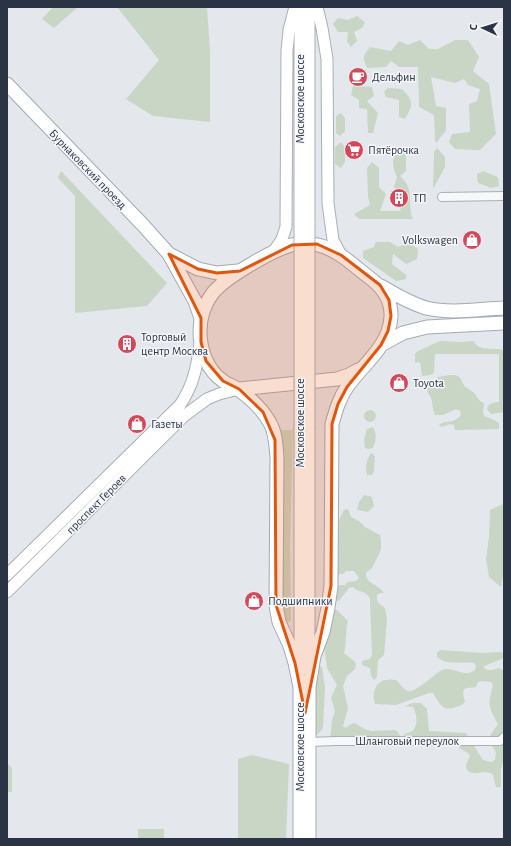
<svg xmlns="http://www.w3.org/2000/svg" width="511" height="846" font-family="'Alegreya Sans',sans-serif">
	<rect width="100%" height="100%" fill="#e4e7ec"/>
	<path fill="#c9d6c5" d="M 53,7 L 78,7 L 54,28 L 42,19 Z
		M 117,7 L 207,7 L 210,51 L 210,122 L 153,116 L 126,99 L 159,60 Z
		M 357,16 L 365,22 L 362,28 L 354,32 L 357,41 L 351,47 L 347,42 L 348,32 L 338,32 L 333,24 L 338,18 L 348,20 Z
		M 420,40 L 429,49 L 438,49 L 455,40 L 468,40 L 479,57 L 473,71 L 489,84 L 496,134 L 480,150 L 455,149 L 449,142 L 452,134 L 470,132 L 469,104 L 477,101 L 480,89 L 468,85 L 464,79 L 455,83 L 431,77 L 436,106 L 446,108 L 446,130 L 437,142 L 435,142 L 434,115 L 419,107 L 418,67 L 399,67 L 391,61 L 386,67 L 367,68 C 362,58 363,55 370,47 L 391,51 L 399,41 L 408,45 Z
		M 353,86 L 372,87 L 374,96 L 367,101 L 378,113 L 373,133 L 368,133 L 367,109 L 359,108 L 359,100 L 351,95 Z
		M 388,88 L 402,89 C 414,101 413,105 405,119 L 399,117 L 399,100 L 386,97 L 384,92 Z
		M 341,113 L 345,118 L 345,131 L 340,136 L 336,133 L 336,116 Z
		M 341,142 L 345,148 L 345,162 L 341,168 L 335,164 L 335,147 Z
		M 399,147 L 406,149 L 406,171 L 400,176 C 403,179 407,183 408,187 C 412,197 408,209 413,219 L 359,219 L 354,214 L 370,205 L 368,196 L 367,168 L 372,162 L 379,168 L 379,187 L 386,194 L 380,211 L 401,211 L 394,187 L 397,177 C 391,164 392,159 399,147 Z
		M 437,148 L 445,157 L 445,167 L 433,189 L 434,152 Z
		M 61,171 L 167,283 L 147,306 L 75,313 L 75,196 L 58,178 Z
		M 483,171 L 498,177 L 499,186 L 491,188 L 478,183 L 477,174 Z
		M 376,242 L 390,242 L 398,247 L 409,243 L 418,249 L 417,259 L 406,264 L 393,254 L 392,264 L 406,275 L 406,279 L 396,281 L 363,258 L 363,251 L 374,247 Z
		M 440,341 L 461,342 L 474,341 C 478,352 494,347 503,350 L 504,412 L 491,414 L 487,409 C 489,402 493,403 499,402 L 499,354 L 435,354 L 434,373 L 430,375 L 422,376 L 420,362 L 415,363 L 415,354 L 418,351 Z
		M 450,375 C 464,374 459,382 467,388 C 469,390 473,391 475,394 C 478,398 478,401 484,403 L 483,412 L 484,416 L 492,419 L 499,423 L 499,429 L 455,430 L 454,425 L 450,424 L 442,427 L 439,425 C 446,419 453,425 461,415 L 460,411 L 456,409 L 443,415 L 435,415 C 432,408 433,403 431,398 C 429,393 427,393 427,388 L 438,377 Z
		M364 416a6 6 0 1 1 12 0a6 6 0 1 1-12 0Z
		M 373,427 C 377,434 376,441 373,448 L 369,449 L 365,448 L 364,439 L 367,429 Z
		M 280,430 L 293,430 L 290,544 L 291,620 L 289,622 L 284,621 L 280,592 Z
		M 371,453 L 375,456 L 374,471 L 372,475 L 367,475 C 365,468 366,460 371,453 Z
		M 364,495 L 372,497 L 374,506 L 368,512 L 357,510 L 359,502 Z
		M 503,504 L 504,570 L 501,587 L 489,577 L 486,559 L 489,537 L 490,510 Z
		M 348,509 L 351,517 L 359,521 L 365,527 L 376,533 L 380,535 L 381,539 L 381,549 L 378,556 L 372,568 L 366,573 C 365,584 379,584 384,593 L 380,593 L 377,595 C 376,603 379,603 385,608 L 387,620 L 384,655 L 378,660 L 377,677 L 374,680 L 371,676 L 370,668 L 362,665 L 362,661 L 370,659 L 372,655 L 370,599 C 367,590 358,593 353,587 L 349,588 L 339,601 L 334,600 L 337,587 L 340,585 L 345,585 L 348,582 L 356,581 L 359,578 L 354,571 L 346,571 L 343,574 L 339,574 L 335,571 L 338,522 L 344,510 Z
		M 334,610 L 337,610 L 348,621 C 345,632 347,642 344,653 L 355,662 L 356,665 L 355,669 L 347,676 L 343,686 L 348,708 L 343,726 L 346,728 L 351,724 L 355,723 L 364,729 L 371,731 L 395,730 L 398,732 L 401,738 L 398,745 L 363,747 L 332,744 L 330,740 L 332,720 L 335,711 L 331,698 L 337,685 L 327,668 L 324,645 Z
		M 440,650 L 482,653 L 499,652 L 503,653 L 503,658 C 497,662 489,663 483,667 C 488,672 492,670 499,668 L 503,670 L 504,677 L 504,759 L 501,769 L 501,787 L 496,787 L 493,775 C 491,773 488,772 484,772 C 478,773 466,776 466,765 C 467,762 469,759 470,756 L 468,753 L 459,748 L 458,744 L 405,740 L 403,736 L 406,733 C 419,732 418,716 413,707 L 405,706 L 413,703 L 421,703 L 427,709 L 429,731 L 466,733 L 483,760 L 491,762 L 495,760 L 496,752 L 489,742 L 491,734 L 498,724 C 489,707 487,705 493,686 L 491,682 L 482,681 L 478,682 L 476,687 C 472,688 468,687 464,689 L 463,694 L 465,702 C 462,705 460,706 456,707 C 442,712 440,704 433,693 L 429,693 L 396,705 L 375,704 C 370,687 380,677 396,680 C 400,683 403,690 408,691 C 416,693 434,674 442,670 C 453,665 464,679 475,670 L 476,666 L 474,663 C 462,661 448,666 437,657 L 437,653 Z
		M 317,665 L 322,667 L 325,688 L 323,727 L 321,731 L 316,735 L 313,721 Z
		M 252,755 L 289,764 L 286,839 L 238,839 L 238,759 Z
		M 7,763 L 12,768 L 12,792 L 7,792 Z
		M 138,829 L 164,829 L 164,839 L 138,839 Z"/>
	<g fill="none" stroke-linecap="round" stroke-linejoin="round">
		<defs>
			<path id="street" d="M 442,197 L 504,196
				M 309,742 L 336,741 L 500,741 L 504,737"/>
			<path id="secondary" d="M 309,7 L 309,224
				M 317,7 L 322,28 L 327,59 L 328,203 L 333,240 L 341,255
				M 300,8 L 300,223
				M 274,251 L 282,239 L 286,227 L 287,51 L 289,30 L 295,7
				M 300,430 L 300,671
				M 309,430 L 309,666
				M 7,575 L 180,405 C 193,386 197,367 200,344
				M 7,592 L 184,416 L 207,399 L 219,394 L 239,389"/>
			<path id="primary" d="M 7,84 L 142,224 L 169,254 L 195,301 L 201,318
				M 169,254 L 198,269 L 217,273 L 238,271
				M 381,286 C 396,295 410,303 426,308 C 451,314 479,309 504,308
				M 381,345 L 403,333 L 427,327 L 504,323
				M 239,389 L 337,379 L 349,375 L 358,370
				M 300,839 L 300,687 L 295,663 L 290,646 L 279,622 L 276,605 L 277,458 C 276,447 276,433 270,423 C 263,410 250,398 239,390 C 234,386 228,385 223,381 C 207,370 200,350 200,331 C 200,318 204,305 212,294 C 224,278 271,251 291,245 C 299,243 309,243 318,245 C 336,249 351,263 366,275 C 380,285 392,297 391,317 C 389,347 363,364 347,387 C 339,399 336,410 332,424 L 331,586 L 328,608 L 323,632 L 314,656 L 309,687 L 309,839"/>
		</defs>
		<use href="#street" stroke="#a9aeb7" stroke-width="10"/>
		<use href="#secondary" stroke="#a9aeb7" stroke-width="13"/>
		<use href="#primary" stroke="#a3abb8" stroke-width="15"/>
		<use href="#street" stroke="#f7f8fa" stroke-width="8"/>
		<use href="#secondary" stroke="#fff" stroke-width="11"/>
		<use href="#primary" stroke="#fff" stroke-width="13"/>
		<defs>
			<path id="secondary-bridge" d="M 300,430 L 300,223
				M 309,430 L 309,224"/>
		</defs>
		<use href="#secondary-bridge" stroke="#a9aeb7" stroke-width="13" stroke-linecap="butt"/>
		<use href="#secondary-bridge" stroke="#fff" stroke-width="11"/>
	</g>
	<path fill="#df570f" fill-opacity="0.2" stroke="#df570f" stroke-width="3" stroke-linejoin="round" d="M 317,244 L 341,255 L 380,285 L 389,300 L 391,316 L 388,331 L 381,345 L 347,387 L 338,404 L 332,424 L 331,586 L 305,713 L 295,663 L 276,605 L 275,440 L 263,412 L 239,389 L 223,381 L 206,361 L 201,342 L 201,318 L 169,254 L 198,269 L 217,273 L 240,271 L 292,245 Z"/>
	<defs>
		<symbol id="cafe-disc" viewBox="-11 -11 22 22"><circle r="9.5" fill="#d1495b" stroke="#f4f6f9"/><path d="M-5.5-4.5H6V0H3Q3 3.5 0 3.5H-2.5Q-5.5 3.5-5.5 0ZM3-3.2v2h1.7v-2ZM-6 4.5H4V6H-6Z" fill="#fff"/></symbol>
		<symbol id="supermarket-disc" viewBox="-11 -11 22 22"><circle r="9.5" fill="#d1495b" stroke="#f4f6f9"/><path d="M-6-5.5h2.5l.6 2H6L4.5 2H-2.5L-4.4-4H-6ZM-1.5 3.2a1.3 1.3 0 1 0 .1 0ZM3 3.2a1.3 1.3 0 1 0 .1 0Z" fill="#fff"/></symbol>
		<symbol id="building-disc" viewBox="-11 -11 22 22"><circle r="9.5" fill="#d1495b" stroke="#f4f6f9"/><path d="M-4-6H4V6H1V3H-1V6H-4ZM-2.5-4.3h1.7v1.8h-1.7ZM.8-4.3h1.7v1.8H.8ZM-2.5-1h1.7V.8h-1.7ZM.8-1h1.7V.8H.8Z" fill="#fff"/></symbol>
		<symbol id="shop-disc" viewBox="-11 -11 22 22"><circle r="9.5" fill="#d1495b" stroke="#f4f6f9"/><path d="M-5-2.5h2.3a2.7 3.5 0 0 1 5.4 0H5L5.5 6h-11ZM-1.5-2.5h3a1.5 2.3 0 0 0-3 0Z" fill="#fff"/></symbol>
	</defs>
	<g fill-rule="evenodd">
		<use href="#cafe-disc" x="347" y="66" width="22" height="22"/>
		<use href="#supermarket-disc" x="343" y="139" width="22" height="22"/>
		<use href="#building-disc" x="388" y="187" width="22" height="22"/>
		<use href="#shop-disc" x="461" y="229" width="22" height="22"/>
		<use href="#building-disc" x="116" y="333" width="22" height="22"/>
		<use href="#shop-disc" x="388" y="372" width="22" height="22"/>
		<use href="#shop-disc" x="126" y="413" width="22" height="22"/>
		<use href="#shop-disc" x="243" y="590" width="22" height="22"/>
	</g>
	<g text-anchor="middle" dominant-baseline="central" stroke-width="3" stroke-linejoin="round" paint-order="stroke">
		<g font-size="12" fill="#2b3445" stroke="#f4f6f9" text-anchor="start">
			<text x="372" y="77">Дельфин</text>
			<text x="368" y="150">Пятёрочка</text>
			<text x="413" y="198">ТП</text>
			<text x="458" y="240" text-anchor="end">Volkswagen</text>
			<text x="141" y="337">Торговый<tspan x="141" dy="14">центр Москва</tspan></text>
			<text x="413" y="383">Toyota</text>
			<text x="151" y="424">Газеты</text>
			<text x="268" y="601">Подшипники</text>
		</g>
		<g font-size="12" fill="#2b3445" stroke="#f4f6f9">
			<text transform="translate(300 99) rotate(-90)">Московское шоссе</text>
			<text transform="translate(88 169) rotate(46)">Бурнаковский проезд</text>
			<text transform="translate(300 423) rotate(-90)">Московское шоссе</text>
			<text transform="translate(96 504) rotate(-45)">проспект Героев</text>
			<text x="407" y="741">Шланговый переулок</text>
			<text transform="translate(300 747) rotate(-90)">Московское шоссе</text>
		</g>
	</g>
	<rect width="511" height="846" fill="none" stroke="#2b3445" stroke-width="16"/>
	<g transform="translate(483 28) rotate(274)" stroke="#f4f6f9" stroke-width="3" paint-order="stroke">
	<path d="M0-3L7 15L0 10L-7 15Z" fill="#2b3445"/>
	<text y="-6" font-size="11" font-weight="bold" text-anchor="middle" fill="#2b3445">С</text>
	</g>
</svg>
